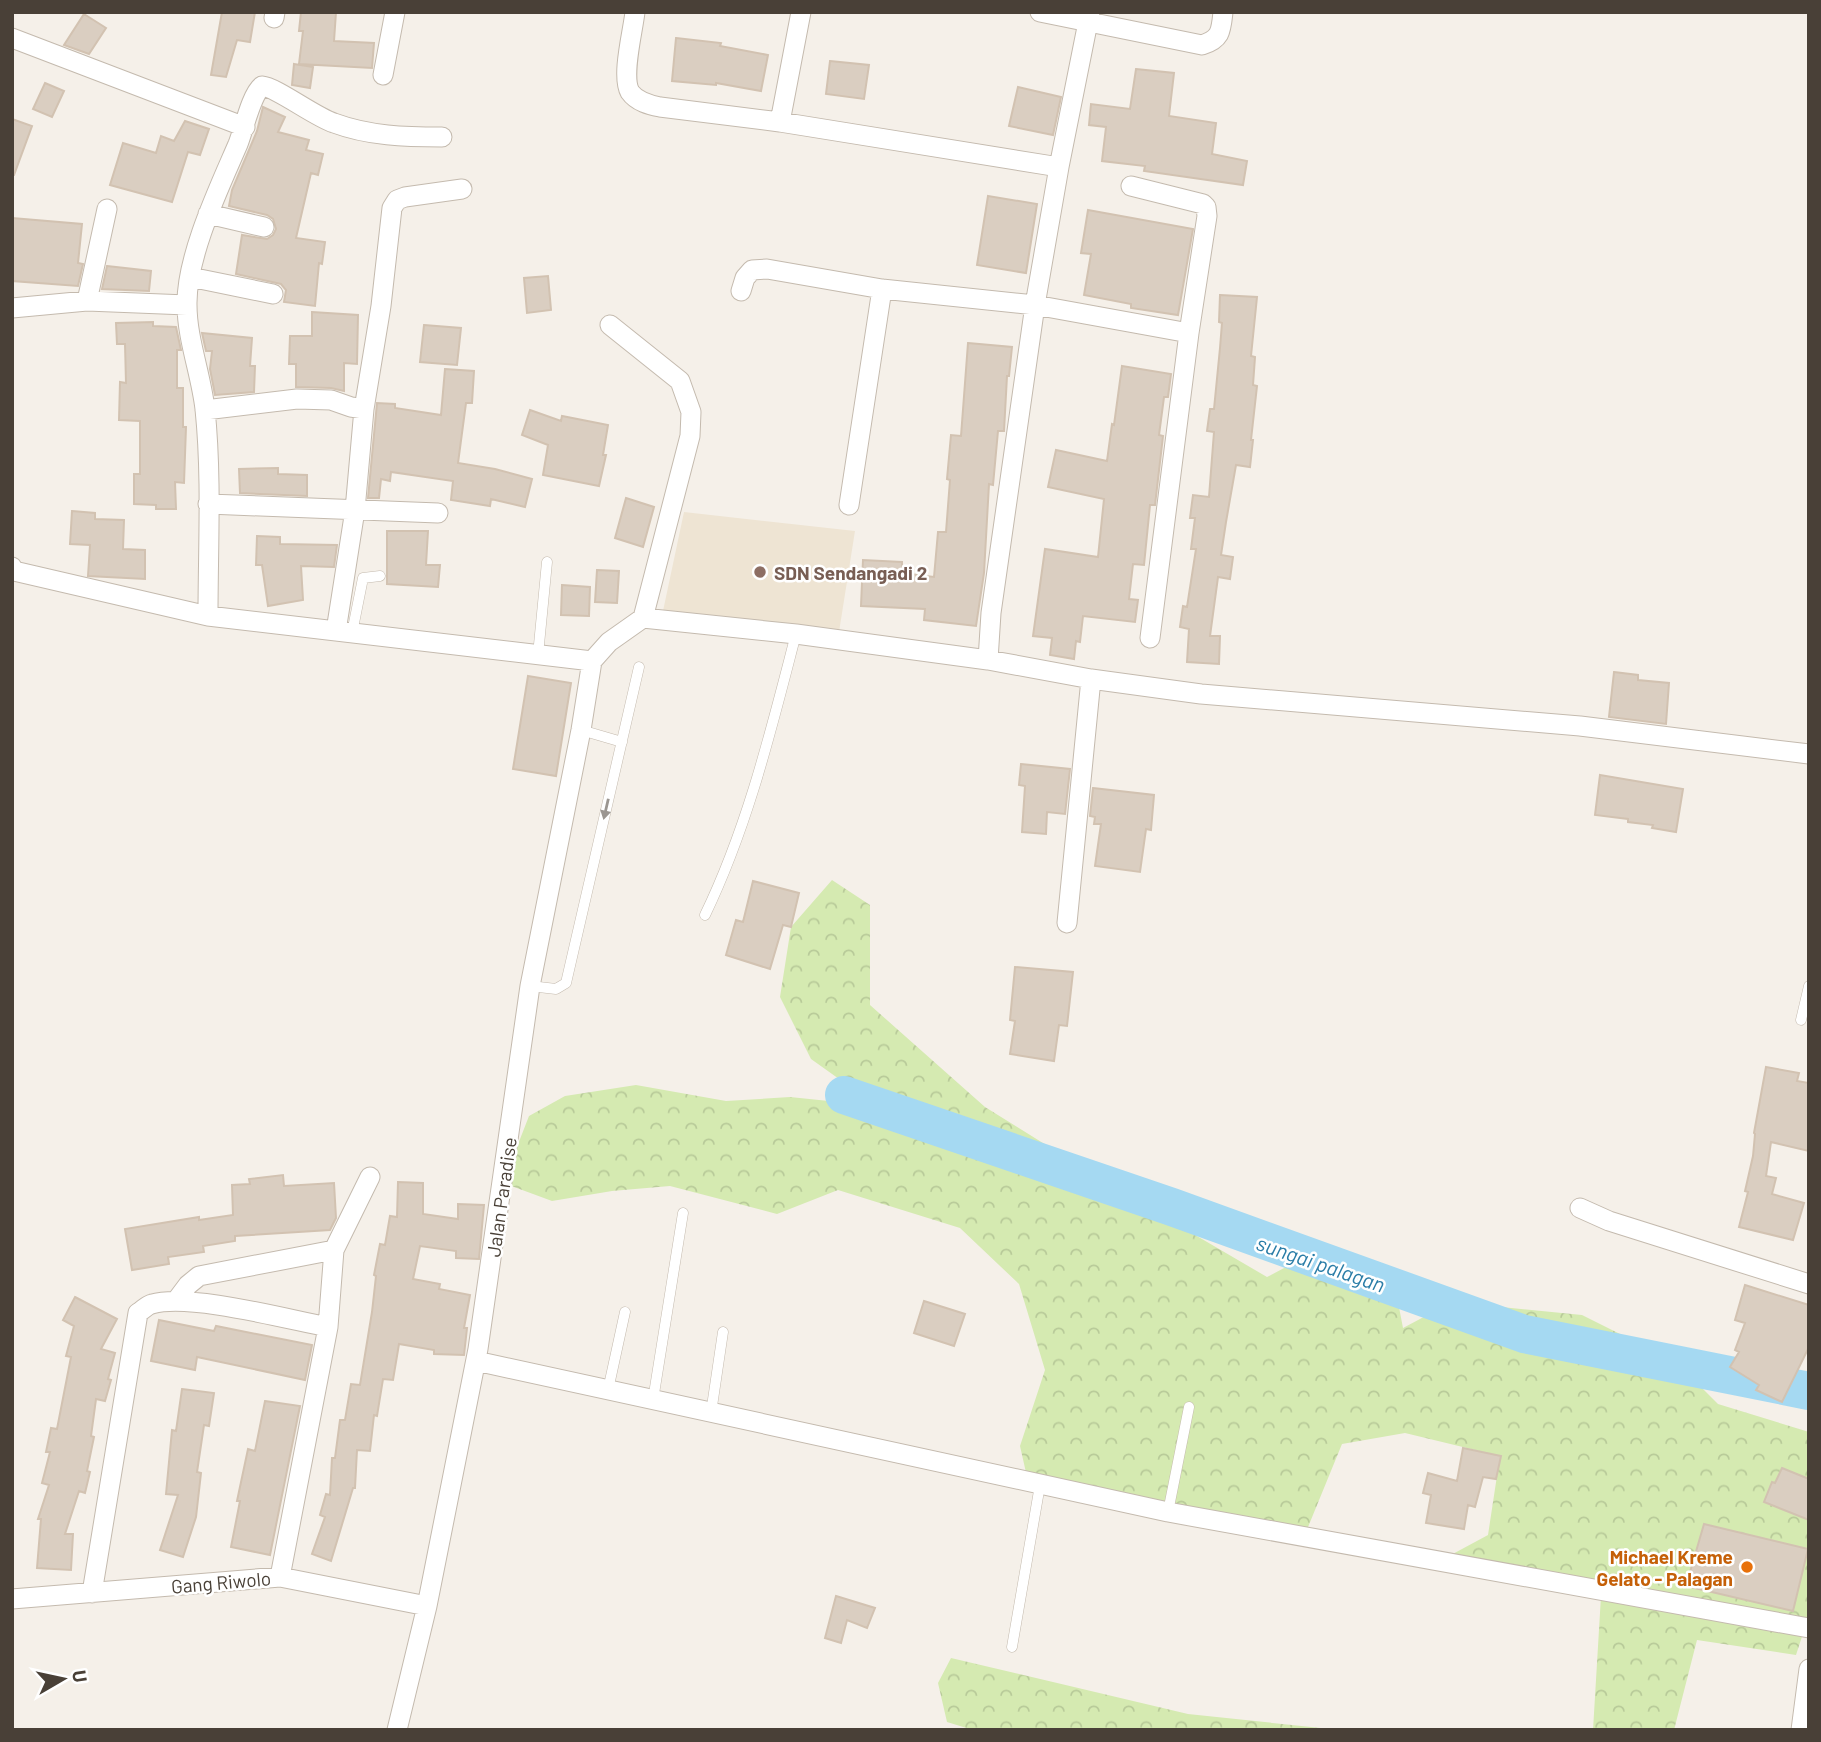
<svg xmlns="http://www.w3.org/2000/svg" width="1821" height="1742" font-family="Barlow,sans-serif">
	<defs>
		<pattern id="forest-crowns" width="20" height="18" patternUnits="userSpaceOnUse" patternTransform="scale(1.75)"><rect width="20" height="18" fill="#d5eab1"/><path d="M2 6a3 3 0 1 1 6 0M12 15a3 3 0 1 1 6 0" fill="none" stroke="#b8ca99"/></pattern>
	</defs>
	<rect width="100%" height="100%" fill="#f5f0e9"/>
	<path fill="#eee4d3" d="M 684,512 L 855,531 L 839,632 L 663,611 Z"/>
	<path fill="url(#forest-crowns)" d="M 832,880 L 870,905 L 870,1005 L 985,1107 L 1125,1194 L 1267,1277 L 1307,1256 L 1393,1276 L 1403,1328 L 1452,1302 L 1582,1315 L 1676,1362 L 1718,1404 L 1809,1432 L 1809,1615 L 1796,1655 L 1697,1640 L 1674,1730 L 1593,1730 L 1601,1596 L 1449,1556 L 1488,1535 L 1500,1456 L 1405,1433 L 1342,1444 L 1306,1532 L 1027,1477 L 1020,1446 L 1045,1370 L 1019,1284 L 960,1228 L 838,1190 L 777,1214 L 670,1186 L 612,1191 L 552,1201 L 503,1183 L 529,1116 L 565,1096 L 636,1085 L 726,1101 L 790,1097 L 877,1106 L 811,1059 L 780,997 L 791,927 Z
		M 951,1658 L 1188,1714 L 1340,1730 L 973,1730 L 947,1722 L 938,1683 Z"/>
	<g fill="none" stroke-linecap="round" stroke-linejoin="round">
		<path stroke="#a5d9f2" stroke-width="38" d="M 844,1095 L 1172,1207 L 1524,1334 L 1809,1391"/>
	</g>
	<path fill="#dacec1" stroke="#d2c2b1" stroke-width="2" d="M 222,12 L 255,12 L 250,42 L 237,40 L 226,77 L 211,75 Z
		M 301,12 L 336,12 L 334,41 L 374,43 L 372,68 L 299,64 L 303,31 L 299,31 Z
		M 84,14 L 106,28 L 89,54 L 64,45 Z
		M 676,38 L 721,43 L 720,46 L 768,55 L 761,91 L 716,83 L 716,85 L 672,81 Z
		M 830,61 L 869,65 L 864,99 L 826,94 Z
		M 294,64 L 313,67 L 310,88 L 292,85 Z
		M 1136,69 L 1174,73 L 1169,116 L 1216,123 L 1212,154 L 1247,161 L 1243,185 L 1144,171 L 1145,166 L 1102,161 L 1106,127 L 1089,125 L 1091,104 L 1130,109 Z
		M 45,83 L 64,91 L 52,117 L 33,109 Z
		M 1018,87 L 1061,97 L 1053,135 L 1009,126 Z
		M 263,107 L 285,117 L 278,132 L 309,140 L 306,150 L 323,154 L 318,175 L 311,173 L 296,238 L 325,242 L 322,264 L 319,263 L 315,306 L 284,302 L 286,290 L 281,284 L 236,274 L 242,235 L 267,239 L 273,235 L 276,229 L 273,219 L 267,215 L 229,206 L 232,190 L 257,131 Z
		M 12,119 L 32,126 L 14,175 L 12,175 Z
		M 185,121 L 209,129 L 200,155 L 188,152 L 172,202 L 110,185 L 123,143 L 156,153 L 161,136 L 174,141 Z
		M 988,196 L 1037,204 L 1026,273 L 977,265 Z
		M 1088,210 L 1193,229 L 1178,315 L 1131,308 L 1131,304 L 1084,295 L 1091,254 L 1081,253 Z
		M 12,218 L 82,224 L 78,263 L 83,264 L 78,286 L 12,281 Z
		M 107,266 L 151,271 L 149,291 L 102,289 Z
		M 548,276 L 551,310 L 527,313 L 524,278 Z
		M 1220,295 L 1257,297 L 1251,356 L 1255,357 L 1253,385 L 1257,386 L 1251,440 L 1253,440 L 1250,467 L 1236,465 L 1226,522 L 1221,555 L 1233,557 L 1230,579 L 1218,577 L 1210,636 L 1220,636 L 1219,664 L 1187,662 L 1189,629 L 1180,627 L 1183,606 L 1187,607 L 1196,549 L 1191,549 L 1195,518 L 1190,518 L 1193,495 L 1209,497 L 1214,432 L 1207,431 L 1210,409 L 1214,409 L 1220,348 L 1222,323 L 1219,322 Z
		M 312,312 L 358,315 L 357,364 L 344,363 L 344,391 L 331,388 L 296,387 L 296,364 L 289,364 L 290,336 L 312,336 Z
		M 153,322 L 153,326 L 176,327 L 181,350 L 177,350 L 177,388 L 183,388 L 183,427 L 186,427 L 184,483 L 175,482 L 176,509 L 156,509 L 156,505 L 134,504 L 134,474 L 140,474 L 140,421 L 119,420 L 120,382 L 126,383 L 125,344 L 117,344 L 116,323 Z
		M 424,325 L 461,328 L 457,365 L 420,362 Z
		M 202,333 L 252,338 L 250,366 L 255,366 L 254,392 L 215,395 L 210,369 L 212,351 L 206,351 Z
		M 968,343 L 1012,347 L 1009,376 L 1007,376 L 1004,431 L 998,431 L 993,485 L 989,484 L 984,573 L 976,626 L 924,620 L 925,609 L 861,606 L 863,560 L 902,562 L 902,573 L 934,577 L 938,532 L 946,532 L 950,480 L 947,479 L 951,435 L 961,436 Z
		M 1122,366 L 1171,374 L 1168,397 L 1164,397 L 1159,435 L 1163,436 L 1155,505 L 1150,505 L 1144,565 L 1133,564 L 1129,599 L 1138,600 L 1135,622 L 1083,616 L 1080,642 L 1076,641 L 1074,659 L 1050,655 L 1052,638 L 1033,636 L 1045,549 L 1098,557 L 1104,499 L 1048,487 L 1056,450 L 1107,461 L 1112,424 L 1114,425 Z
		M 445,369 L 474,371 L 472,403 L 466,403 L 458,463 L 495,469 L 532,479 L 525,507 L 491,499 L 490,506 L 451,500 L 453,481 L 391,472 L 390,481 L 381,479 L 379,498 L 368,498 L 377,403 L 395,404 L 395,408 L 441,415 Z
		M 530,410 L 561,421 L 562,416 L 608,425 L 603,455 L 606,455 L 599,486 L 543,475 L 548,445 L 522,435 Z
		M 278,468 L 278,474 L 307,475 L 307,496 L 240,493 L 239,469 Z
		M 626,498 L 654,507 L 643,547 L 615,538 Z
		M 72,511 L 95,513 L 95,519 L 124,520 L 123,549 L 145,550 L 145,579 L 88,576 L 90,545 L 70,544 Z
		M 387,531 L 428,531 L 426,565 L 440,565 L 438,587 L 387,584 Z
		M 257,536 L 280,537 L 280,544 L 337,545 L 334,567 L 301,566 L 303,600 L 268,606 L 262,565 L 256,565 Z
		M 597,570 L 619,571 L 617,603 L 595,602 Z
		M 562,585 L 590,587 L 589,616 L 561,615 Z
		M 1614,672 L 1638,675 L 1638,680 L 1669,683 L 1666,724 L 1609,717 Z
		M 528,676 L 571,683 L 556,776 L 513,769 Z
		M 1021,764 L 1070,769 L 1065,814 L 1047,812 L 1046,834 L 1022,832 L 1025,786 L 1019,785 Z
		M 1600,775 L 1683,789 L 1676,832 L 1652,828 L 1653,825 L 1628,822 L 1628,819 L 1595,815 Z
		M 1093,788 L 1154,795 L 1151,830 L 1146,829 L 1140,872 L 1095,866 L 1101,824 L 1094,824 L 1095,817 L 1090,816 Z
		M 753,881 L 799,893 L 791,927 L 783,925 L 770,969 L 726,955 L 736,920 L 743,922 Z
		M 1015,967 L 1073,972 L 1067,1026 L 1059,1025 L 1054,1061 L 1010,1054 L 1015,1021 L 1010,1020 Z
		M 1766,1067 L 1799,1073 L 1797,1081 L 1809,1083 L 1809,1151 L 1771,1142 L 1766,1176 L 1776,1178 L 1772,1194 L 1804,1203 L 1793,1240 L 1739,1227 L 1748,1192 L 1745,1191 L 1753,1156 L 1755,1134 L 1754,1133 Z
		M 283,1175 L 284,1186 L 334,1183 L 336,1218 L 330,1230 L 235,1236 L 235,1241 L 203,1246 L 204,1252 L 168,1257 L 169,1264 L 132,1270 L 125,1229 L 199,1217 L 199,1220 L 233,1215 L 232,1185 L 250,1184 L 249,1179 Z
		M 398,1182 L 423,1183 L 423,1214 L 458,1219 L 458,1204 L 484,1205 L 479,1259 L 456,1258 L 456,1251 L 420,1246 L 413,1279 L 440,1284 L 439,1289 L 470,1295 L 464,1328 L 467,1328 L 464,1355 L 434,1354 L 434,1350 L 399,1344 L 393,1380 L 383,1379 L 377,1416 L 374,1415 L 370,1451 L 357,1450 L 355,1488 L 353,1488 L 331,1561 L 312,1554 L 325,1517 L 320,1515 L 326,1494 L 330,1495 L 332,1458 L 335,1458 L 340,1420 L 345,1420 L 351,1384 L 360,1385 L 372,1312 L 376,1276 L 374,1275 L 380,1244 L 385,1245 L 390,1216 L 397,1217 Z
		M 1745,1285 L 1809,1305 L 1809,1347 L 1782,1402 L 1756,1390 L 1759,1385 L 1730,1367 L 1739,1352 L 1735,1350 L 1745,1323 L 1735,1320 Z
		M 75,1297 L 117,1319 L 101,1349 L 115,1353 L 108,1379 L 111,1380 L 105,1401 L 96,1399 L 91,1436 L 94,1437 L 87,1471 L 90,1472 L 85,1493 L 79,1491 L 65,1534 L 73,1534 L 71,1570 L 37,1568 L 41,1519 L 38,1519 L 49,1485 L 42,1483 L 50,1452 L 46,1452 L 51,1428 L 57,1429 L 71,1357 L 66,1356 L 74,1326 L 63,1320 Z
		M 924,1301 L 965,1314 L 954,1346 L 914,1333 Z
		M 159,1320 L 214,1331 L 216,1326 L 312,1345 L 305,1380 L 197,1357 L 195,1370 L 151,1361 Z
		M 182,1389 L 214,1393 L 209,1426 L 204,1425 L 197,1472 L 201,1473 L 196,1517 L 183,1557 L 160,1550 L 178,1495 L 166,1494 L 172,1430 L 176,1431 Z
		M 265,1401 L 300,1406 L 270,1555 L 231,1547 L 240,1501 L 237,1501 L 248,1449 L 255,1451 Z
		M 1463,1448 L 1501,1456 L 1496,1479 L 1483,1477 L 1475,1507 L 1468,1505 L 1464,1529 L 1426,1523 L 1431,1495 L 1423,1493 L 1428,1473 L 1457,1481 Z
		M 1782,1468 L 1809,1479 L 1809,1520 L 1764,1502 L 1772,1482 L 1775,1483 Z
		M 1704,1524 L 1808,1549 L 1793,1611 L 1686,1586 Z
		M 836,1596 L 875,1608 L 867,1628 L 847,1620 L 841,1643 L 825,1638 Z"/>
	<g fill="none" stroke-linecap="round" stroke-linejoin="round">
		<defs>
			<path id="lane" d="M 352,633 L 363,578 L 380,576
				M 538,655 L 547,562
				M 581,730 L 622,742
				M 705,915 C 748,826 771,730 796,634
				M 530,986 L 556,989 L 566,983 L 639,667
				M 1801,1020 L 1809,986
				M 608,1390 L 625,1312
				M 653,1400 L 683,1213
				M 711,1413 L 723,1332
				M 1168,1512 L 1189,1407
				M 1012,1647 L 1040,1485"/>
			<path id="street" d="M 635,12 C 633,31 621,76 630,92 C 637,102 650,105 660,107 L 780,122 L 1059,167 L 1035,305 L 991,613 L 988,660
				M 1040,12 L 1202,45 C 1221,39 1221,31 1223,12
				M 274,18 L 275,12
				M 12,38 L 245,127
				M 383,75 L 395,12
				M 780,122 L 801,12
				M 1059,167 L 1090,12
				M 1131,186 L 1203,204 L 1206,207 L 1207,216 L 1189,333 L 1150,638
				M 208,214 L 264,227
				M 190,277 L 273,294
				M 741,291 L 745,278 L 752,270 L 767,269 L 882,289 L 1035,305 L 1189,333
				M 87,301 L 107,209
				M 12,308 L 87,301 L 187,305
				M 610,325 L 680,381 L 691,412 L 690,436 L 643,618
				M 205,410 L 297,399 L 331,400 L 351,407 L 364,409
				M 208,504 L 438,513
				M 849,505 L 882,289
				M 12,567 L 14,571 L 208,616 L 592,661
				M 208,616 C 208,547 212,477 205,409 C 201,374 187,339 187,305 C 186,257 219,188 238,144 C 244,129 251,95 262,86 C 276,87 315,117 334,123 C 369,136 405,137 442,137
				M 336,631 L 355,510 L 364,409 L 381,306 L 392,208 L 397,200 L 405,197 L 462,189
				M 592,661 L 609,642 L 643,618 L 796,634 L 988,660 L 1091,679 L 1201,694 L 1580,726 L 1809,754
				M 1067,923 L 1091,679
				M 1580,1208 L 1609,1221 L 1809,1284
				M 176,1301 L 188,1285 L 199,1276 L 334,1250
				M 476,1361 L 1168,1512 L 1809,1628
				M 280,1577 L 328,1327 L 334,1250 L 370,1177
				M 92,1593 L 138,1313 C 143,1310 147,1305 152,1304 C 189,1293 286,1319 328,1327
				M 12,1599 L 280,1577 L 427,1606
				M 397,1730 L 427,1606 L 478,1349 L 530,986 L 581,730 L 592,661
				M 1801,1730 L 1809,1669"/>
		</defs>
		<use href="#lane" stroke="#c4baae" stroke-width="11"/>
		<use href="#street" stroke="#c4baae" stroke-width="21"/>
		<use href="#lane" stroke="#fff" stroke-width="10"/>
		<use href="#street" stroke="#fff" stroke-width="19"/>
	</g>
	<defs><path id="oneway-solid" d="M-6-.8H1V-3.2L6.5 0L1 3.2V.8H-6Z" transform="scale(1.75)"/></defs>
	<use fill="#9b9691" href="#oneway-solid" transform="translate(606 809) rotate(103)"/>
	<circle fill="#8d6e63" stroke="#fff" stroke-width="2.5" cx="760" cy="572" r="7"/>
	<circle fill="#e8710a" stroke="#fff" stroke-width="2.5" cx="1747" cy="1567" r="7"/>
	<g text-anchor="middle" dominant-baseline="central" stroke-width="5" stroke-linejoin="round" paint-order="stroke">
		<g font-size="19" font-weight="bold" fill="#785e54" stroke="#fff" text-anchor="start">
			<text x="774" y="572">SDN Sendangadi 2</text>
		</g>
		<g font-size="19" fill="#494037" stroke="#fff">
			<text transform="translate(501 1197) rotate(-82)">Jalan Paradise</text>
			<text transform="translate(221 1582) rotate(-5)">Gang Riwolo</text>
		</g>
		<g font-size="19" font-weight="bold" fill="#c56008" stroke="#fff" text-anchor="end">
			<text x="1733" y="1556">Michael Kreme<tspan x="1733" dy="22">Gelato - Palagan</tspan></text>
		</g>
		<g font-size="21" font-style="italic" fill="#2a7da7" stroke="#fff">
			<text transform="translate(1321 1263) rotate(19)">sungai palagan</text>
		</g>
	</g>
	<rect width="1821" height="1742" fill="none" stroke="#494037" stroke-width="28"/>
	<g transform="translate(63 1679) rotate(81)" stroke="#ffffff" stroke-width="5" paint-order="stroke">
	<path d="M0-5L12 26L0 18L-12 26Z" fill="#494037"/>
	<text y="-10" font-size="19" font-weight="bold" text-anchor="middle" fill="#494037">U</text>
	</g>
</svg>
